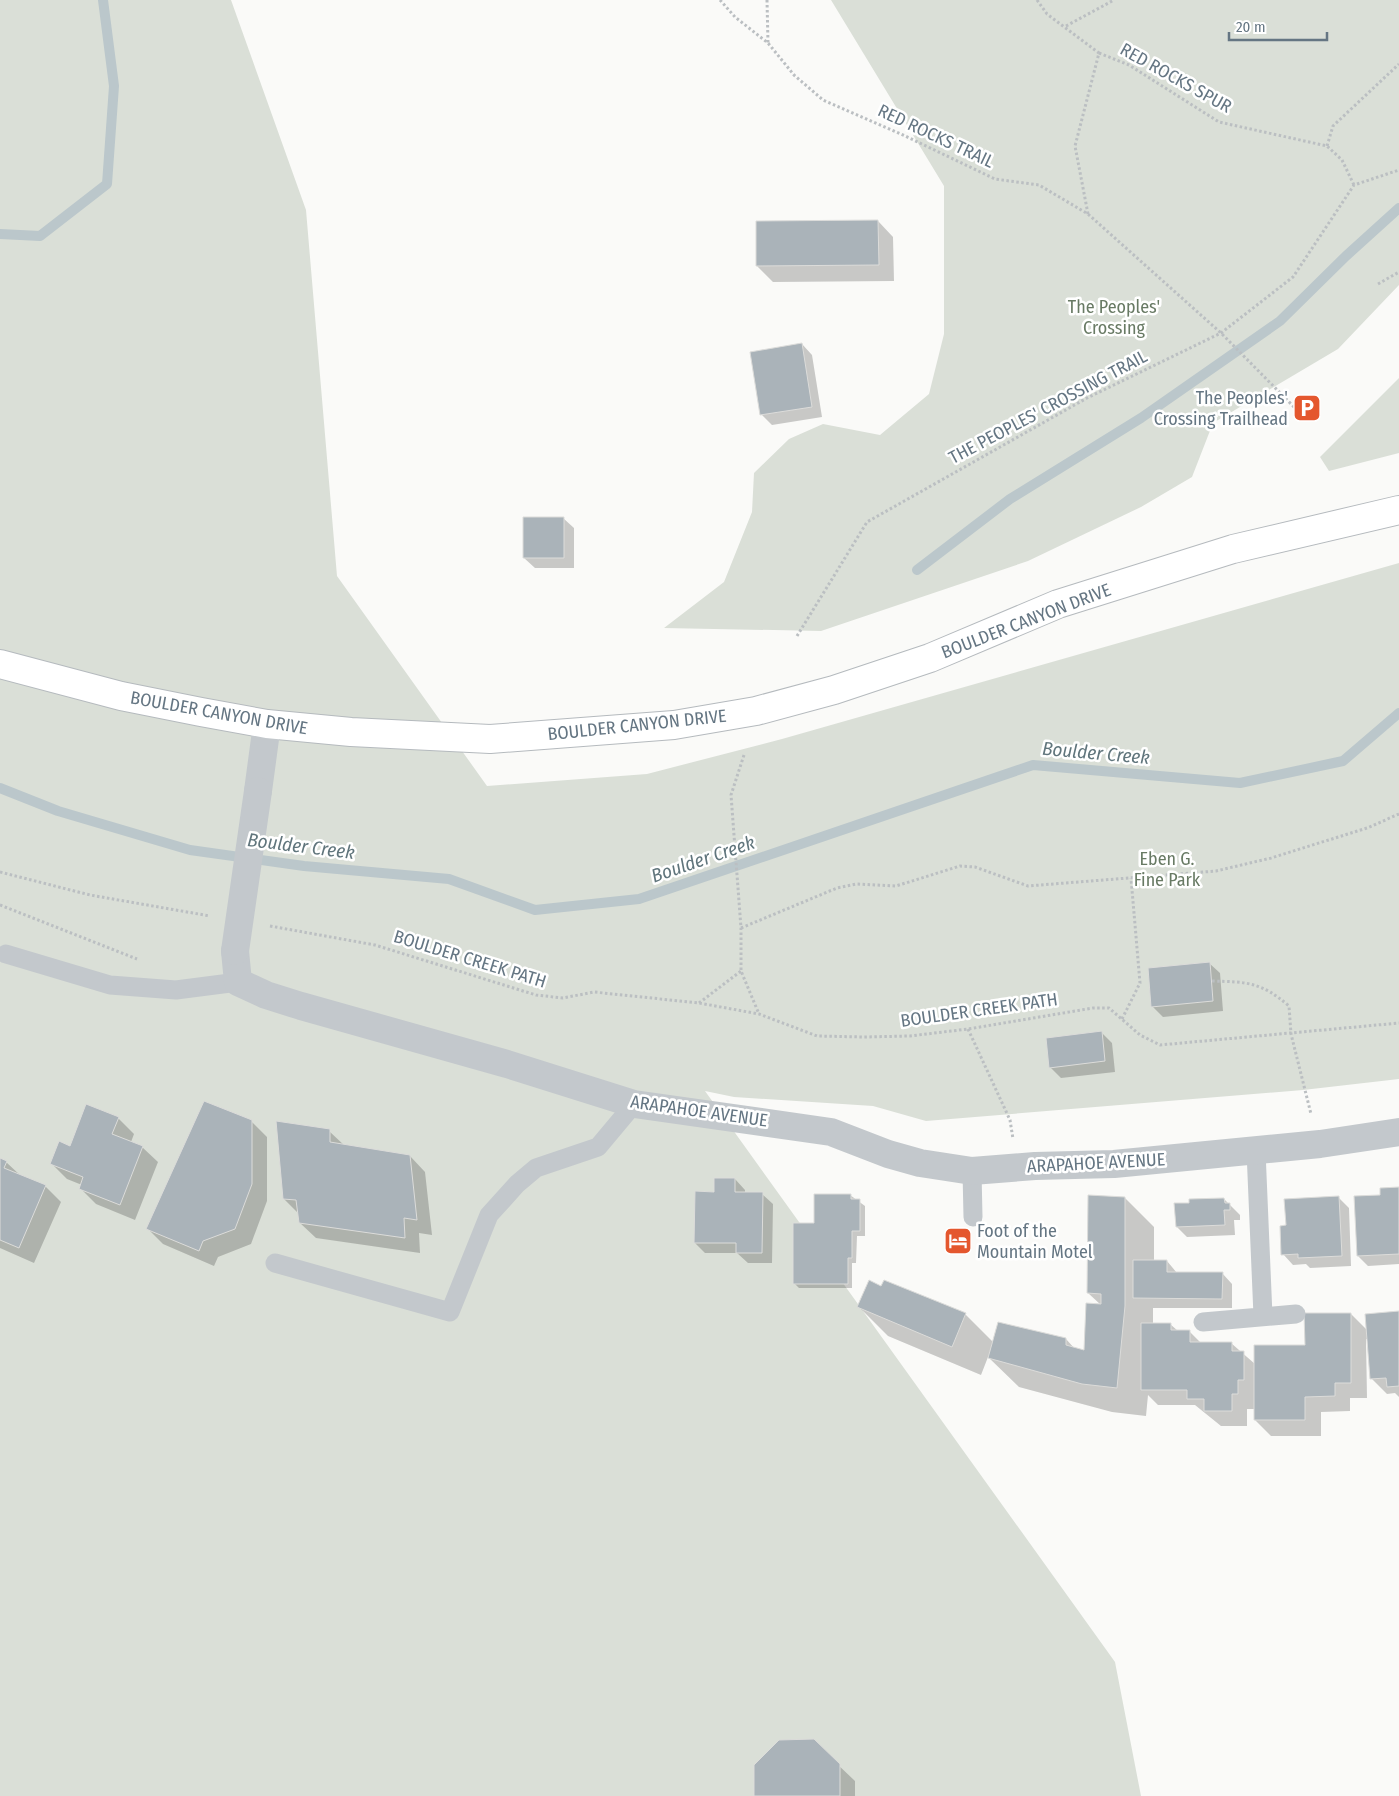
<svg xmlns="http://www.w3.org/2000/svg" width="1399" height="1796" font-family="'Fira Sans Condensed',sans-serif">
	<rect width="100%" height="100%" fill="#fafaf8"/>
	<path fill="#dadfd7" d="M 0,0 L 231,0 L 306,210 L 337,576 L 487,786 L 647,774 L 782,739 L 1399,563 L 1399,1079 L 1303,1090 L 926,1121 L 873,1106 L 734,1097 L 705,1091 L 1115,1662 L 1141,1796 L 0,1796 Z
		M 831,0 L 1399,0 L 1399,285 L 1338,349 L 1213,423 L 1192,477 L 1141,507 L 1028,561 L 821,631 L 664,628 L 724,582 L 752,512 L 754,473 L 789,439 L 823,424 L 880,435 L 929,394 L 944,334 L 944,186 Z
		M 1399,378 L 1399,453 L 1329,471 L 1320,457 Z"/>
	<path fill="#0003" d="M 878,221 L 893,237 L 894,281 L 773,282 L 757,266 Z
		M 802,344 L 812,355 L 822,417 L 772,425 L 762,415 Z
		M 563,518 L 574,528 L 574,568 L 535,568 L 524,558 Z
		M 1209,963 L 1220,973 L 1223,1011 L 1163,1017 L 1152,1006 Z
		M 1102,1033 L 1112,1043 L 1115,1072 L 1061,1078 L 1050,1067 Z
		M 118,1118 L 134,1134 L 131,1142 L 142,1147 L 158,1162 L 135,1220 L 96,1204 L 80,1188 L 82,1185 L 67,1179 L 52,1164 Z
		M 251,1121 L 267,1137 L 267,1201 L 251,1244 L 218,1257 L 214,1266 L 163,1244 L 147,1228 Z
		M 329,1131 L 345,1146 L 410,1156 L 425,1172 L 432,1235 L 419,1233 L 420,1253 L 316,1238 L 300,1223 L 299,1214 L 284,1199 Z
		M 0,1159 L 6,1162 L 21,1176 L 45,1186 L 61,1202 L 34,1263 L 0,1248 Z
		M 735,1179 L 745,1190 L 745,1193 L 762,1194 L 773,1204 L 772,1263 L 748,1263 L 737,1253 L 705,1253 L 695,1243 L 716,1193 Z
		M 1399,1188 L 1399,1264 L 1368,1266 L 1358,1256 L 1382,1196 Z
		M 850,1195 L 865,1206 L 865,1236 L 857,1236 L 856,1263 L 852,1263 L 852,1288 L 799,1288 L 794,1283 L 816,1224 Z
		M 1338,1197 L 1349,1208 L 1351,1266 L 1310,1268 L 1306,1264 L 1293,1265 L 1283,1254 L 1287,1226 Z
		M 1125,1198 L 1154,1227 L 1154,1261 L 1167,1261 L 1177,1273 L 1222,1273 L 1232,1284 L 1232,1308 L 1153,1308 L 1153,1324 L 1170,1324 L 1178,1331 L 1189,1331 L 1201,1343 L 1231,1343 L 1255,1364 L 1306,1346 L 1351,1314 L 1368,1331 L 1399,1312 L 1399,1397 L 1395,1393 L 1387,1394 L 1371,1378 L 1368,1339 L 1366,1339 L 1367,1398 L 1350,1398 L 1350,1411 L 1321,1412 L 1321,1436 L 1271,1436 L 1255,1420 L 1255,1409 L 1247,1409 L 1247,1426 L 1221,1426 L 1195,1405 L 1158,1405 L 1148,1395 L 1146,1416 L 1112,1412 L 1019,1387 L 988,1357 L 981,1375 L 888,1336 L 859,1307 L 882,1287 L 965,1314 L 994,1343 L 1066,1339 L 1075,1349 L 1085,1351 L 1101,1305 L 1088,1293 Z
		M 1224,1199 L 1240,1215 L 1240,1220 L 1234,1220 L 1235,1235 L 1187,1237 L 1177,1227 L 1190,1204 Z
		M 813,1741 L 855,1781 L 855,1796 L 755,1796 Z"/>
	<g fill="none" stroke-linecap="round" stroke-linejoin="round">
		<path stroke="#bbc7cb" stroke-width="10" d="M 0,234 L 40,236 L 107,184 L 114,86 L 103,0
			M 917,570 L 1010,499 L 1141,418 L 1280,321 L 1346,256 L 1399,208
			M 0,788 L 58,811 L 190,850 L 304,866 L 449,879 L 535,910 L 639,899 L 1033,765 L 1240,783 L 1343,761 L 1399,713"/>
	</g>
	<path fill="#aab3b9" stroke="#dcdcda" d="M 878,220 L 879,265 L 756,266 L 756,221 Z
		M 802,343 L 812,407 L 760,415 L 750,352 Z
		M 523,517 L 564,517 L 564,558 L 523,558 Z
		M 1210,962 L 1213,1001 L 1151,1007 L 1148,968 Z
		M 1102,1031 L 1105,1061 L 1049,1068 L 1046,1038 Z
		M 204,1101 L 252,1120 L 252,1184 L 235,1229 L 203,1241 L 199,1251 L 146,1229 Z
		M 86,1104 L 119,1117 L 112,1134 L 143,1146 L 120,1205 L 79,1189 L 83,1177 L 50,1164 L 59,1141 L 70,1146 Z
		M 276,1121 L 330,1129 L 330,1142 L 410,1155 L 417,1220 L 404,1218 L 405,1238 L 299,1223 L 296,1200 L 283,1199 Z
		M 0,1158 L 7,1161 L 4,1168 L 46,1185 L 19,1248 L 0,1240 Z
		M 714,1178 L 735,1178 L 735,1192 L 763,1192 L 762,1253 L 736,1253 L 736,1243 L 694,1243 L 695,1191 L 714,1192 Z
		M 1399,1187 L 1399,1254 L 1357,1256 L 1354,1196 L 1380,1195 L 1380,1188 Z
		M 814,1194 L 851,1194 L 851,1199 L 860,1199 L 860,1231 L 852,1231 L 852,1258 L 848,1258 L 848,1284 L 793,1284 L 793,1223 L 814,1223 Z
		M 1088,1195 L 1125,1197 L 1125,1306 L 1117,1388 L 1082,1384 L 988,1358 L 998,1322 L 1066,1338 L 1066,1345 L 1084,1350 L 1086,1303 L 1101,1304 L 1101,1294 L 1087,1293 Z
		M 1339,1196 L 1342,1256 L 1298,1258 L 1298,1254 L 1281,1255 L 1280,1226 L 1286,1225 L 1284,1199 Z
		M 1224,1198 L 1225,1203 L 1230,1203 L 1230,1210 L 1224,1210 L 1225,1225 L 1176,1227 L 1174,1203 L 1189,1203 L 1189,1199 Z
		M 1133,1260 L 1167,1260 L 1167,1272 L 1223,1272 L 1222,1299 L 1133,1298 Z
		M 869,1280 L 881,1286 L 884,1280 L 966,1313 L 952,1347 L 857,1307 Z
		M 1399,1311 L 1399,1386 L 1387,1387 L 1386,1378 L 1370,1379 L 1365,1314 Z
		M 1304,1313 L 1351,1313 L 1351,1383 L 1335,1383 L 1335,1396 L 1305,1397 L 1305,1420 L 1254,1420 L 1254,1345 L 1305,1345 Z
		M 1141,1323 L 1171,1323 L 1171,1330 L 1190,1330 L 1190,1342 L 1232,1342 L 1232,1351 L 1244,1351 L 1244,1380 L 1238,1380 L 1238,1394 L 1232,1394 L 1232,1411 L 1204,1411 L 1204,1399 L 1187,1399 L 1187,1390 L 1141,1390 Z
		M 814,1739 L 840,1764 L 840,1796 L 754,1796 L 754,1765 L 779,1740 Z"/>
	<g fill="none" stroke-linecap="round" stroke-linejoin="round">
		<defs>
			<path id="primary" d="M 0,664 L 121,696 L 201,712 L 267,724 L 351,732 L 490,739 L 674,725 L 756,711 L 834,690 L 930,658 L 1058,604 L 1233,549 L 1399,510"/>
		</defs>
		<use href="#primary" stroke="#b5babe" stroke-width="30"/>
		<path stroke="#bbbfc2" stroke-width="3" stroke-dasharray="2.5 2.5" stroke-linecap="butt" d="M 720,0 L 735,17 L 768,43 L 794,75 L 823,100 L 901,134 L 995,179 L 1039,185 L 1088,214 L 1221,333 L 1297,410
			M 767,0 L 768,43
			M 1037,0 L 1047,14 L 1099,53 L 1075,146 L 1088,214
			M 1066,26 L 1114,0
			M 1099,53 L 1129,65 L 1219,122 L 1327,146 L 1342,160 L 1354,185
			M 1327,146 L 1333,126 L 1399,64
			M 1378,284 L 1399,272
			M 797,636 L 867,522 L 1087,398 L 1221,333 L 1293,277 L 1354,185 L 1399,170
			M 744,755 L 731,795 L 741,928 L 741,971 L 759,1014
			M 0,872 L 90,895 L 210,916
			M 0,905 L 137,959
			M 270,926 L 375,945 L 536,995 L 563,998 L 594,992 L 699,1003 L 759,1014 L 817,1036 L 864,1037 L 910,1036 L 968,1029 L 1093,1008 L 1109,1008 L 1140,1035 L 1160,1045 L 1399,1023
			M 741,928 L 837,888 L 856,884 L 896,886 L 960,866 L 975,867 L 1028,886 L 1216,871 L 1271,858 L 1367,828 L 1399,814
			M 1212,981 C 1248,982 1261,982 1289,1006 L 1291,1034 L 1311,1114
			M 699,1003 L 741,971
			M 1122,1019 L 1140,983 L 1131,878
			M 968,1029 L 1010,1120 L 1013,1139"/>
		<path stroke="#c3c8cc" stroke-width="19" d="M 6,954 L 110,985 L 176,990 L 238,982
			M 1256,1151 L 1263,1316
			M 972,1171 L 973,1217
			M 275,1263 L 450,1312 L 489,1215 L 517,1184 L 536,1168 L 598,1147 L 634,1104
			M 1203,1322 L 1296,1314"/>
		<path stroke="#c3c8cc" stroke-width="28" d="M 258,791 L 267,724
			M 235,951 L 238,982 L 266,995 L 301,1006 L 507,1064 L 634,1104 L 831,1132 L 888,1154 L 920,1163 L 972,1171 L 1035,1166 L 1114,1164 L 1320,1144 L 1399,1132"/>
		<use href="#primary" stroke="#fff" stroke-width="28"/>
		<path stroke="#c3c8cc" stroke-width="28" d="M 235,951 L 258,791"/>
	</g>
	<defs>
		<symbol id="parking-square" viewBox="-11 -11 22 22"><rect x="-9" y="-9" width="18" height="18" rx="4" fill="#e4572e" stroke="#fff"/><path d="M-3.5-5.5H1a3.5 3.5 0 0 1 0 7H-1V5.5H-3.5ZM-1-3.4V-.6H.8a1.4 1.4 0 0 0 0-2.8Z" fill="#fff"/></symbol>
		<symbol id="hotel-square" viewBox="-11 -11 22 22"><rect x="-9" y="-9" width="18" height="18" rx="4" fill="#e4572e" stroke="#fff"/><path d="M-6-4.5h1.5V1H6V5H4.5V3h-9V5H-6ZM-4 0a1.8 1.8 0 1 1 3.6 0ZM.5 0V-2.5h3Q6-2.5 6 0Z" fill="#fff"/></symbol>
	</defs>
	<g fill-rule="evenodd">
		<use href="#parking-square" x="1291" y="392" width="32" height="32"/>
		<use href="#hotel-square" x="942" y="1225" width="32" height="32"/>
	</g>
	<g text-anchor="middle" dominant-baseline="central" stroke-width="5" stroke-linejoin="round" paint-order="stroke">
		<g font-size="18" fill="#657683" stroke="#fff">
			<text transform="translate(1176 78) rotate(29)">RED ROCKS SPUR</text>
			<text transform="translate(936 136) rotate(25)">RED ROCKS TRAIL</text>
			<text transform="translate(1048 407) rotate(-28)">THE PEOPLES' CROSSING TRAIL</text>
			<text transform="translate(1026 621) rotate(-21)">BOULDER CANYON DRIVE</text>
			<text transform="translate(219 713) rotate(10)">BOULDER CANYON DRIVE</text>
			<text transform="translate(637 725) rotate(-6)">BOULDER CANYON DRIVE</text>
			<text transform="translate(470 959) rotate(17)">BOULDER CREEK PATH</text>
			<text transform="translate(979 1010) rotate(-8)">BOULDER CREEK PATH</text>
			<text transform="translate(699 1111) rotate(8)">ARAPAHOE AVENUE</text>
			<text transform="translate(1096 1163) rotate(-3)">ARAPAHOE AVENUE</text>
		</g>
		<g font-size="18" fill="#687a64" stroke="#fff">
			<text x="1114" y="307">The Peoples'<tspan x="1114" dy="21">Crossing</tspan></text>
			<text x="1167" y="859">Eben G.<tspan x="1167" dy="21">Fine Park</tspan></text>
		</g>
		<g font-size="18" fill="#657683" stroke="#fff" text-anchor="end">
			<text x="1288" y="398">The Peoples'<tspan x="1288" dy="21">Crossing Trailhead</tspan></text>
			<text x="977" y="1231" text-anchor="start">Foot of the<tspan x="977" dy="21">Mountain Motel</tspan></text>
		</g>
		<g font-size="19" font-style="italic" fill="#60757c" stroke="#fff">
			<text transform="translate(1096 753) rotate(5)">Boulder Creek</text>
			<text transform="translate(301 846) rotate(7)">Boulder Creek</text>
			<text transform="translate(703 859) rotate(-19)">Boulder Creek</text>
		</g>
	</g>
	<path d="M1229 32v8h98v-8" fill="none" stroke="#657683" stroke-width="2.5"/>
	<text x="1236" y="32" font-size="15" fill="#657683" stroke="#ffffff" stroke-width="4" paint-order="stroke">20 m</text>
</svg>
